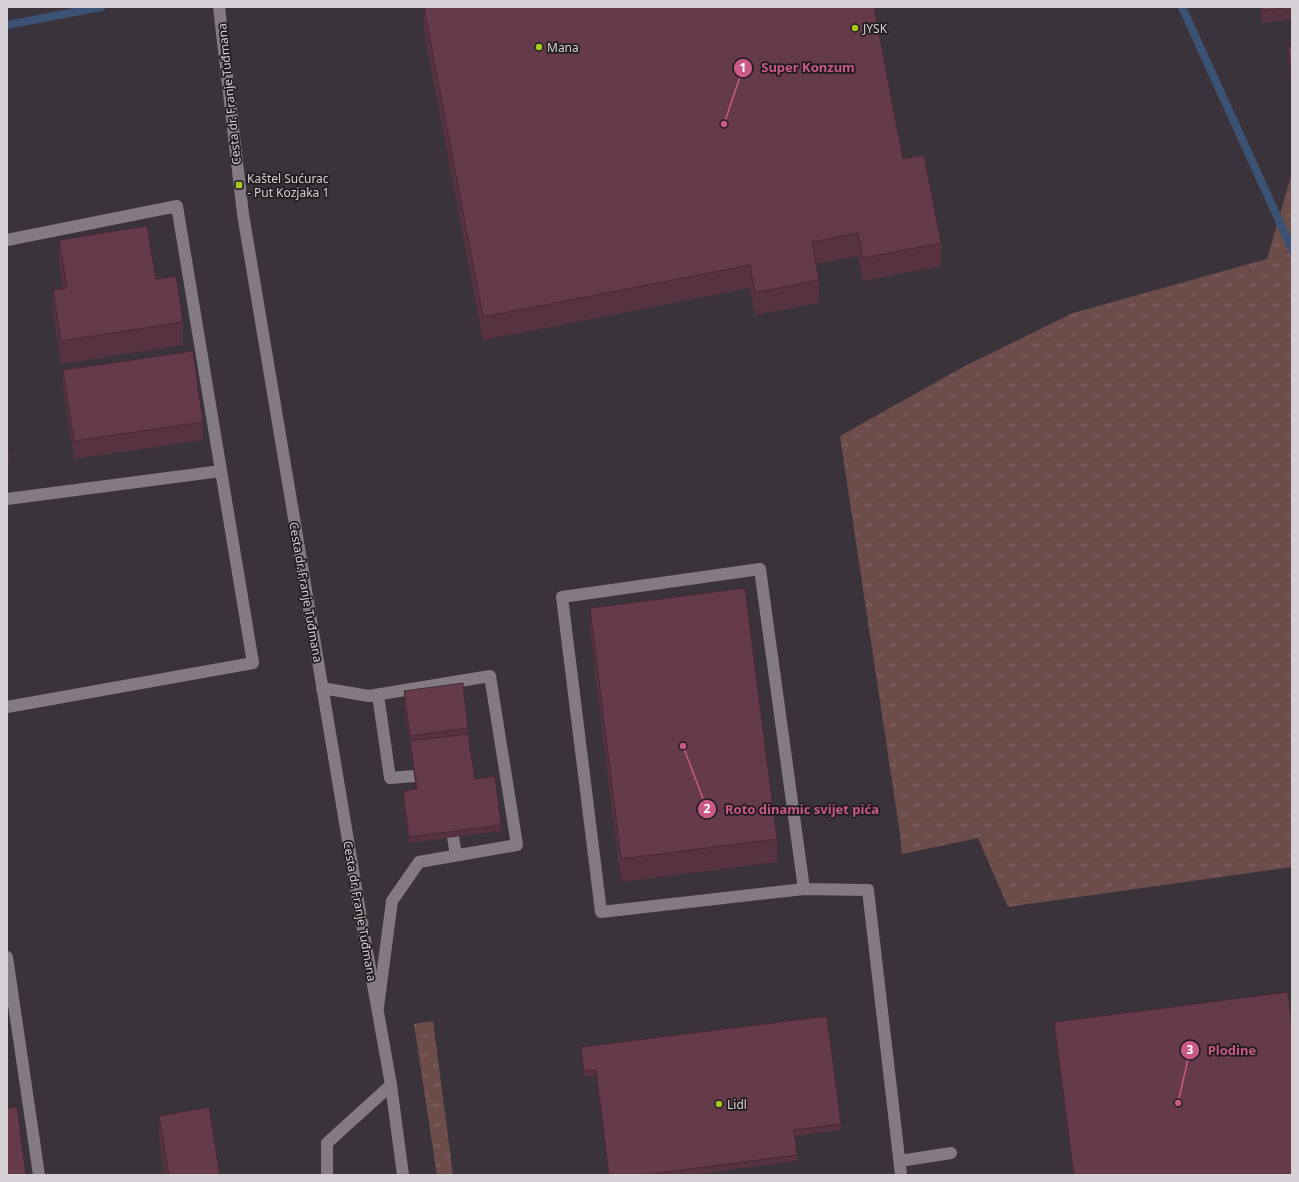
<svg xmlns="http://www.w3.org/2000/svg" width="1299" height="1182" font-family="'Noto Sans',sans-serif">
	<defs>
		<pattern id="grass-tufts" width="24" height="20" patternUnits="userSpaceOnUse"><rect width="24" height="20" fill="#6d4d4a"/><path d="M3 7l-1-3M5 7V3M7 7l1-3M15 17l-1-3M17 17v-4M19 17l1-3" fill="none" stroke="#816663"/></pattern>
	</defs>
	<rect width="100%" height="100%" fill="#3b333c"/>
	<path fill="url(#grass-tufts)" d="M 1291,176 L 1292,176 L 1292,867 L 1008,907 L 978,838 L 902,854 L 900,834 L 840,436 L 965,366 L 1073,313 L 1267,259 Z
		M 433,1021 L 453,1175 L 437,1175 L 414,1024 Z"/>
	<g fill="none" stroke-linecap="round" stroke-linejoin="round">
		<path stroke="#3c5275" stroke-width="8" d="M 1182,7 L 1292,249
			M 7,25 L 101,7"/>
		<path stroke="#837a84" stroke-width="12" d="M 7,240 L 177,206 L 253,663 L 7,707
			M 7,499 L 221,471
			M 322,688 L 369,696 L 490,676 L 517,845 L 419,862 L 392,901 L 378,1007
			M 378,695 L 390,778 L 414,776
			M 453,837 L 456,855
			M 804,889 L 760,569 L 562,597 L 601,912 L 804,889 L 868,890 L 901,1175
			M 7,957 L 39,1175
			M 900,1161 L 951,1153
			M 327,1175 L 327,1143 L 391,1085"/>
		<path stroke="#837a84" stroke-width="12" d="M 219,7 L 243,214 L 360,912 L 391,1085 L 403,1175"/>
	</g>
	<path fill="#573240" d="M 1260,7 L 1292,7 L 1292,19 L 1262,23 Z
		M 424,8 L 903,159 L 941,243 L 941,266 L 863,281 L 858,256 L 816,264 L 819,280 L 819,303 L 755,315 L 750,288 L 483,340 L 424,31 Z
		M 1292,46 L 1292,94 L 1288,59 L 1288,47 Z
		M 59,240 L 156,279 L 183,322 L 183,345 L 61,364 L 53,313 L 53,290 L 63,289 L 59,262 Z
		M 63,370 L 203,422 L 203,440 L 74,459 L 63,387 Z
		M 7,436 L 9,451 L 9,462 L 7,463 Z
		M 590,608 L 777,839 L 777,862 L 621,882 L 590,630 Z
		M 404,691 L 468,728 L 468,734 L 475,779 L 501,825 L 501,831 L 409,843 L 403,797 L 403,791 L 416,789 L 404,703 Z
		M 1054,1022 L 1292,1175 L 1073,1175 L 1054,1028 Z
		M 581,1047 L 841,1124 L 841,1130 L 795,1136 L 797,1155 L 797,1161 L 690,1175 L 609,1175 L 596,1076 L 584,1077 L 581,1053 Z
		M 159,1116 L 220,1175 L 165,1175 L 159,1138 Z"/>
	<path fill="#653a4b" stroke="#472934" d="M 429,7 L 874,7 L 903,159 L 924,155 L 941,243 L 863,258 L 858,233 L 812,242 L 819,280 L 755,293 L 750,265 L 483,317 L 424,8 Z
		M 1261,7 L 1292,7 L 1262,11 Z
		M 1292,46 L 1292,82 L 1288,47 Z
		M 147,226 L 156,279 L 176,276 L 183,322 L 61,341 L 53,290 L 67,288 L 59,240 Z
		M 193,351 L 203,422 L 74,441 L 63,370 Z
		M 7,436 L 9,451 L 7,451 Z
		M 745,588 L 777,839 L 621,859 L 590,608 Z
		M 463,683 L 468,728 L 410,736 L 404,691 Z
		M 468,734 L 475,779 L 495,776 L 501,825 L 409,837 L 403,791 L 417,789 L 410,741 Z
		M 1288,992 L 1292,1026 L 1292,1175 L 1074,1175 L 1054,1022 Z
		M 827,1016 L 841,1124 L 794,1130 L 797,1155 L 643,1175 L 609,1175 L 596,1070 L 584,1071 L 581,1047 Z
		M 17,1107 L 26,1175 L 7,1175 L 7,1108 Z
		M 209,1107 L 220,1175 L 169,1175 L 159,1116 Z"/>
	<g fill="#a5c822" stroke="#201c20" stroke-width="1.5">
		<circle cx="855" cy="28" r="4"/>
		<circle cx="539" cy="47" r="4"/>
		<rect x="235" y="181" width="8" height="8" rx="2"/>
		<circle cx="719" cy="1104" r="4"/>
	</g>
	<g text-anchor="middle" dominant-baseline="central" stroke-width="3.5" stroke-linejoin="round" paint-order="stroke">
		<g font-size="12" fill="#d6d1d7" stroke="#201c20" text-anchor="start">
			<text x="863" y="28">JYSK</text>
			<text x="547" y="47">Mana</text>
			<text x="247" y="178">Kaštel Sućurac<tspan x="247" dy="14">- Put Kozjaka 1</tspan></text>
			<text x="727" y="1104">Lidl</text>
		</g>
		<g font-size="12" fill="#d6d1d7" stroke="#201c20">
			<text transform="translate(229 94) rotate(-96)">Cesta dr. Franje Tuđmana</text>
			<text transform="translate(306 592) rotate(80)">Cesta dr. Franje Tuđmana</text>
			<text transform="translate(360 911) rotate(80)">Cesta dr. Franje Tuđmana</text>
		</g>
	</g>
	<path fill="none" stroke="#c95986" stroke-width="1.5" d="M724 124L743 68M683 746L707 809M1178 1103L1190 1050"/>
	<g fill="#c95986" stroke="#201c20" stroke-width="1.5">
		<circle cx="724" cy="124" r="4"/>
		<circle cx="683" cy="746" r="4"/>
		<circle cx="1178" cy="1103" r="4"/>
		<circle cx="743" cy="68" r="10"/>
		<circle cx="707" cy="809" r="10"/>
		<circle cx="1190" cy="1050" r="10"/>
	</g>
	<g font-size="12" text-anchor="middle" font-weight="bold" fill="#fff">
		<text x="743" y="72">1</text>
		<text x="707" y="813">2</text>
		<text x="1190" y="1054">3</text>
	</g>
	<g font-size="13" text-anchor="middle" font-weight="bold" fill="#c95986" stroke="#201c20" stroke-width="3.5" stroke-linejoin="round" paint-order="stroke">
		<text x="808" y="72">Super Konzum</text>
		<text x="802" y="814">Roto dinamic svijet pića</text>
		<text x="1232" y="1055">Plodine</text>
	</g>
	<rect width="1299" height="1182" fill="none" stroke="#d6d1d7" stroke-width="16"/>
</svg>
